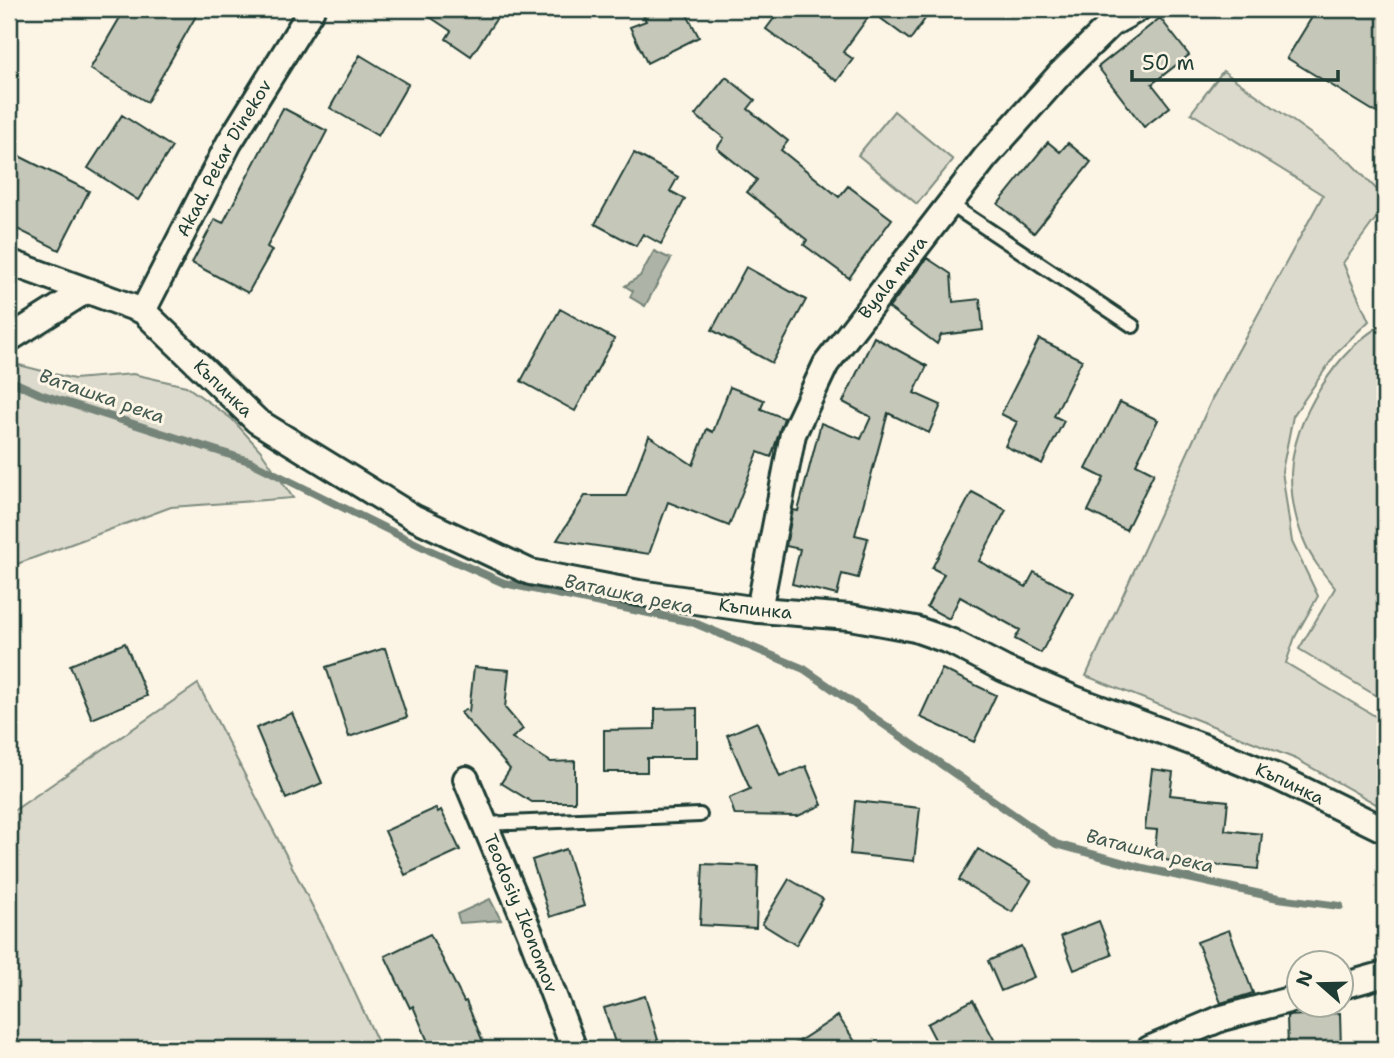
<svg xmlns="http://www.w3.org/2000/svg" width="1394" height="1058" font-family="'Shantell Sans',sans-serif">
	<rect width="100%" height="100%" fill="#fcf5e5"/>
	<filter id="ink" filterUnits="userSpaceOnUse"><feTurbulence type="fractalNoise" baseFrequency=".0143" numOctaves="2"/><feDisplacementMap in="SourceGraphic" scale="14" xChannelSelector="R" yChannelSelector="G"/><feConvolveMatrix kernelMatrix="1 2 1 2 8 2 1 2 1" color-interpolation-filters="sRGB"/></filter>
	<g filter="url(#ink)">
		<path fill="#dcdacc" stroke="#7e8c80" stroke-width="2" d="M 1223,71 L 1349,161 L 1385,198 L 1385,206 L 1343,263 L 1369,321 L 1338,351 L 1293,416 L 1282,471 L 1292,542 L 1318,596 L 1295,637 L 1286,663 L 1385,722 L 1385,809 L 1296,759 L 1086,676 L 1213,397 L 1323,195 L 1191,113 Z
			M 894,111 L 953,160 L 917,204 L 858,155 Z
			M 1385,323 L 1385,701 L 1299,649 L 1335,588 C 1324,574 1312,560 1305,543 C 1296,523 1291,497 1291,474 C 1293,419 1337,349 1385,323 Z
			M 19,365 L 74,379 L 133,374 L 186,386 L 232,419 L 261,451 L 293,498 L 171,507 L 9,567 L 9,369 Z
			M 198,684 L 336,952 L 381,1049 L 9,1049 L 9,814 Z"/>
		<path fill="#aeb3a7" stroke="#758479" stroke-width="2" d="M 654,251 L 671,259 L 645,306 L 630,297 L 633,291 L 625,286 L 640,276 Z
			M 490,899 L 501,920 L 460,923 L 457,914 Z"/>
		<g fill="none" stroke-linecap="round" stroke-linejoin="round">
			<path stroke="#758479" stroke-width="8" d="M 9,380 L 40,394 L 249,461 L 429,550 L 504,583 L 692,622 L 804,669 L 1056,844 L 1143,868 L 1278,898 L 1340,906"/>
		</g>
		<path fill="#c5c7b9" stroke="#1f3d34" stroke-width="2" d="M 125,9 L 200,9 L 147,102 L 90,69 Z
			M 418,9 L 503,9 L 471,56 L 446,39 L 451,31 Z
			M 640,9 L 684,9 L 699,37 L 647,63 L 630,27 L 646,21 Z
			M 781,9 L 932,9 L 910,40 L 872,12 L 843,52 L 853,59 L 837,81 L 766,29 Z
			M 1317,9 L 1385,9 L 1385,118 L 1287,58 Z
			M 1160,18 L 1189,55 L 1152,84 L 1170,107 L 1144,127 L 1098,67 Z
			M 360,55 L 408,84 L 378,136 L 330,108 Z
			M 726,77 L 755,100 L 748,109 L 788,141 L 781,150 L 839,197 L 848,186 L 892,219 L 849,278 L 804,245 L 807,240 L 747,192 L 757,180 L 717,148 L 724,138 L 695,115 Z
			M 283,108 L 327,131 L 267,247 L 272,250 L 248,293 L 192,263 L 215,219 L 223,223 Z
			M 122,115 L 172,147 L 138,200 L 88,168 Z
			M 1048,142 L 1060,152 L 1068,143 L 1091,162 L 1034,233 L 998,204 Z
			M 9,151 L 89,191 L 59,250 L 9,225 Z
			M 634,153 L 678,177 L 670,191 L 685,199 L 661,244 L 643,234 L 636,246 L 595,224 Z
			M 927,258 L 951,274 L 953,302 L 980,299 L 983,330 L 941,335 L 937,344 L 889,308 Z
			M 746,267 L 806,300 L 772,363 L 712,330 Z
			M 560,309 L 614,339 L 575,411 L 521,381 Z
			M 874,337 L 927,366 L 914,393 L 941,405 L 929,433 L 888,413 L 855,535 L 868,538 L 858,578 L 842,574 L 837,595 L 792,584 L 800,549 L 786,546 L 793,510 L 798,511 L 821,423 L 861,439 L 871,417 L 843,402 Z
			M 1039,339 L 1082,360 L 1054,416 L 1064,421 L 1042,464 L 1005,446 L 1017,422 L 1001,414 Z
			M 730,387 L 764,400 L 761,409 L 784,418 L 771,457 L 758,452 L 729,526 L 668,502 L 649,554 L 557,540 L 585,496 L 626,496 L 649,436 L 693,465 L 707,429 L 713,432 Z
			M 1120,402 L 1158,420 L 1136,464 L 1154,473 L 1126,530 L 1088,511 L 1104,478 L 1086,469 Z
			M 972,492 L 1006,510 L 979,561 L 1026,587 L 1034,572 L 1073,593 L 1041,653 L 1015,639 L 1020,630 L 960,597 L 949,619 L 927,607 L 944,574 L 932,568 Z
			M 125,643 L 147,696 L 92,719 L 70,665 Z
			M 385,648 L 407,717 L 349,737 L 326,667 Z
			M 474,667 L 509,670 L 505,708 L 523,729 L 512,738 L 551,762 L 575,761 L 575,802 L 532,802 L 501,783 L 510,769 L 461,713 L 465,709 L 469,712 Z
			M 942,669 L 996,695 L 974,742 L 920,717 Z
			M 697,708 L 697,758 L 647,758 L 647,772 L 604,772 L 604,730 L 655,729 L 655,709 Z
			M 292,713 L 322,783 L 286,799 L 256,728 Z
			M 757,722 L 780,777 L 806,766 L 822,805 L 798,816 L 735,815 L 729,798 L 750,789 L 727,735 Z
			M 1152,769 L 1173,772 L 1170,795 L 1228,801 L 1225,830 L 1262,834 L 1258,869 L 1154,859 L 1157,830 L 1145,829 Z
			M 855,801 L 920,808 L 914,861 L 850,854 Z
			M 436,808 L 438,812 L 441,810 L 460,850 L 405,875 L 385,831 Z
			M 566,849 L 584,906 L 550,917 L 532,860 Z
			M 978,849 L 1031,881 L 1012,912 L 959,880 Z
			M 703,864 L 758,866 L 756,928 L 700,925 Z
			M 789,879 L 823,899 L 796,945 L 762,924 Z
			M 1099,921 L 1112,955 L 1074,970 L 1061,936 Z
			M 1229,930 L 1253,993 L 1221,1003 L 1197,942 Z
			M 430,934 L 464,1002 L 466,1001 L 486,1049 L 431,1049 L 413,1006 L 410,1008 L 385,956 Z
			M 1021,946 L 1034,977 L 1001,991 L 988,961 Z
			M 645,996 L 658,1040 L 630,1049 L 617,1049 L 604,1008 Z
			M 973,1000 L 999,1049 L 940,1049 L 927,1024 Z
			M 1340,1013 L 1341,1049 L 1288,1049 L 1287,1016 Z
			M 838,1016 L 860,1049 L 787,1049 Z"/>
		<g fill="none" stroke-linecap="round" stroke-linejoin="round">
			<defs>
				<path id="lane" d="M 950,204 L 1133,326
					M 485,824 L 700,815"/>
				<g id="street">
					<path id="s1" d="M 9,262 L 143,311 L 257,421 L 413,517 L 530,572 L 639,593 L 759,610 L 850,617 L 915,629 L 952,642 L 1004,669 L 1075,699 L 1199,745 L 1277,777 L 1385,830"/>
					<path id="s2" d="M 143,311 L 229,143 L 312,9"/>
					<path d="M 9,339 L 85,291"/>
					<path id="s3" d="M 759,610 L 793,434 L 826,364 L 985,158 L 1060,74 L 1111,24 L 1138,9"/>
					<path id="s4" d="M 466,779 L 530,933 L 574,1049"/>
					<path d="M 1342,986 L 1385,974"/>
					<path d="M 1149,1049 L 1222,1018 L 1300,997"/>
				</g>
			</defs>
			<use href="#lane" stroke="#1f3d34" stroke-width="18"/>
			<use href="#street" stroke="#1f3d34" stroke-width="30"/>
			<use href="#lane" stroke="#fcf5e5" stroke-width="12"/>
			<use href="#street" stroke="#fcf5e5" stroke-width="24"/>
		</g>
	</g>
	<g text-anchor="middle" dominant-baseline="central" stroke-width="6" stroke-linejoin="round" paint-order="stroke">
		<g font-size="18" fill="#1f3d34" stroke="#fcf5e5">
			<text stroke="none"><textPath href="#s2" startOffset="173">Akad. Petar Dinekov</textPath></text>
			<text stroke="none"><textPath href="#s3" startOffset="366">Byala mura</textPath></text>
			<text stroke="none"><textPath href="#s1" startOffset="254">Къпинка</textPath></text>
			<text stroke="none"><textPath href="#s1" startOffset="842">Къпинка</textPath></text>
			<text stroke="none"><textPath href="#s1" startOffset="1409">Къпинка</textPath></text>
			<text stroke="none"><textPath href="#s4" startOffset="145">Teodosiy Ikonomov</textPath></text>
		</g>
		<g font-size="19" font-style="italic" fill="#435a51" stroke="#fcf5e5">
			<text transform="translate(102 396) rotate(19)">Ваташка река</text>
			<text transform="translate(629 594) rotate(12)">Ваташка река</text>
			<text transform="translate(1150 851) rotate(14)">Ваташка река</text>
		</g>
	</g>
	<rect width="1394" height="1058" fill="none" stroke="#fcf5e5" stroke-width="35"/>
	<rect x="18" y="18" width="1359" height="1023" fill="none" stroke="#1f3d34" stroke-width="2.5" filter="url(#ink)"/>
	<g transform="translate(1320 984) rotate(290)"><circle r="33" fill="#fcf5e5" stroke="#a4ab9e" stroke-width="2"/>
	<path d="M0-5L12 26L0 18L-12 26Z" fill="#1f3d34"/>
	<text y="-10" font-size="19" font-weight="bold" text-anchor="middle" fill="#1f3d34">N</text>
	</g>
	<path d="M1132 70v10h206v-10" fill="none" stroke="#1f3d34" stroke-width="3.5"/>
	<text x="1142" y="70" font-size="21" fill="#1f3d34" stroke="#fcf5e5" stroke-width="5" paint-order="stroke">50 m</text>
</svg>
